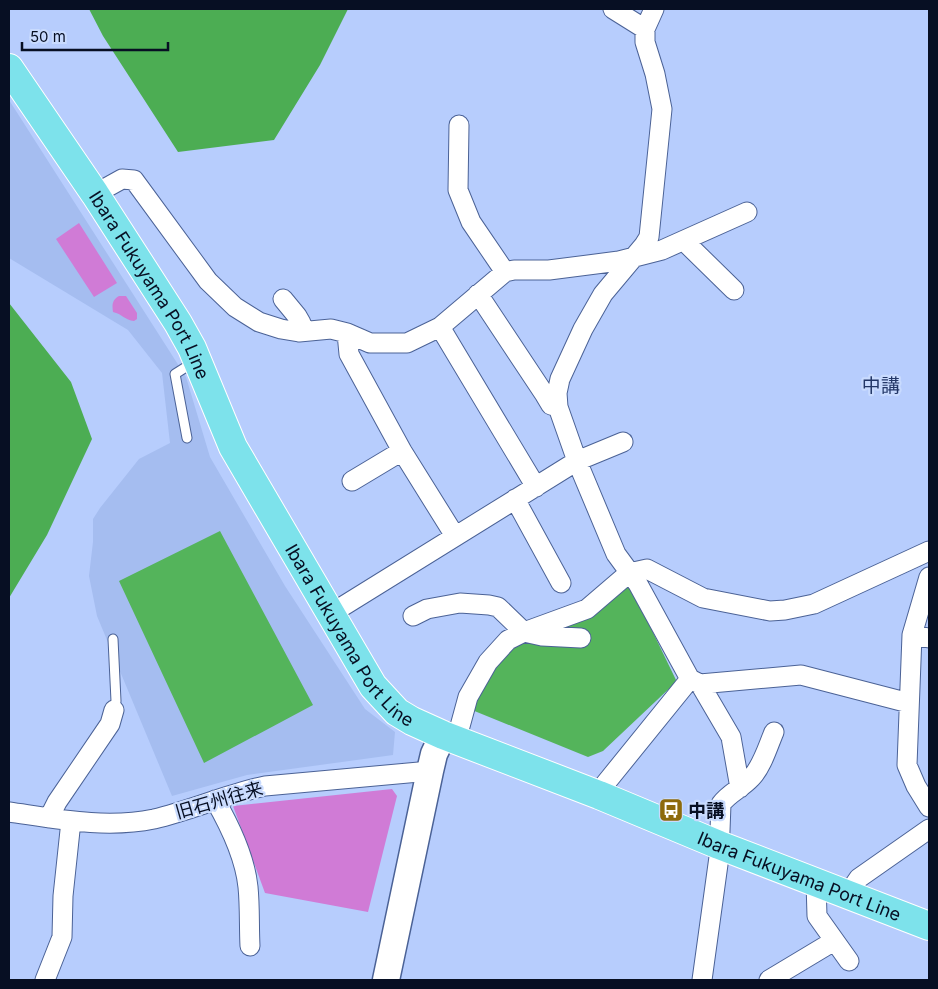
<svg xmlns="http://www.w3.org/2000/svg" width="938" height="989" font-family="Inter,'Noto Sans JP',sans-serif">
	<rect width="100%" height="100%" fill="#b7cdfd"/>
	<path fill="#a5bdf0" d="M 9,100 L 186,377 L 210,457 L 285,586 L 365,709 L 395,732 L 393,755 L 247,775 L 172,796 L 97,616 L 89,576 L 93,542 L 93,519 L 100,508 L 139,459 L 170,443 L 162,373 L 128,330 L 9,258 Z"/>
	<path fill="#54b45b" d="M 220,531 L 313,705 L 204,763 L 119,581 Z
		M 631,587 L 676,680 L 674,684 L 603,751 L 588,757 L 472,710 L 493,664 L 518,644 L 623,589 Z"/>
	<path fill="#4cad53" d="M 89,9 L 348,9 L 320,65 L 274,140 L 178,152 L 103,36 Z
		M 9,303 L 71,382 L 92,439 L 47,535 L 9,598 Z"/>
	<path fill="#d07bd6" d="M 79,223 L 117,283 L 94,297 L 56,239 Z
		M 119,296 L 126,296 L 137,313 L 137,319 L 134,321 C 125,320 122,314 113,312 C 112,305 112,300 119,296 Z
		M 392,789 L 397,796 L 368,912 L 265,893 L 233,806 Z"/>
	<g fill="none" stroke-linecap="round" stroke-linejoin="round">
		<defs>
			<path id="lane" d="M 187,438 L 175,374 L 194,362
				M 113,639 L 116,701 L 114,710"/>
			<path id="street" d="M 613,9 L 645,29
				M 459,125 L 458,190 L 471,222 L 505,272
				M 95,194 L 122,179 L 134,180 L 208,281 L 235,307 L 259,322 L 281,329 L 299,332 L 331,329 L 347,333 L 370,343 L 407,343 L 440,327 L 505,272 L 514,270 L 549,270 L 619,261 L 662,250 L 747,212
				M 684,241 L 734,290
				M 478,294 L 545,395 L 551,405 L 558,407 L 577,461 L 616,554 L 638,584 L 690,679 L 605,784 L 599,795
				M 283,299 L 297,316 L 301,323 L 299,332
				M 440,327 L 536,487
				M 347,333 L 349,354 L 402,451 L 455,536
				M 558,407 L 557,393 L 560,379 L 583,329 L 603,294 L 644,245 L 649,237 L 662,109 L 655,74 L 645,42 L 645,29 L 654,9
				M 352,481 L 402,451
				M 515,499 L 561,583
				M 929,577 L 912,635 L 907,765 L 916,786 L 929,807
				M 332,613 L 577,461 L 623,442
				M 413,616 L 427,609 L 460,603 L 489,605 L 498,607 L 524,632 L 542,636 L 581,638
				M 912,635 L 929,638
				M 690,679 L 700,684 L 801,675 L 909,703
				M 700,684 L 731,737 L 740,788
				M 456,741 L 468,697 L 488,662 L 508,640 L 524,632 L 587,609 L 629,573 L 647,569 L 703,598 L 770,611 L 785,610 L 814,604 L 929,551
				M 215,800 C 230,826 245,857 248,887 C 250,907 249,927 250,946
				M 9,812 C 57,819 106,829 154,819 C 192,810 227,794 265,786 L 430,771
				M 49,818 L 57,802 L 110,724 L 114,710
				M 816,882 L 817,916 L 849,961
				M 848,894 L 859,878 L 929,829
				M 45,980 L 62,937 L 63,896 L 71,821
				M 702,980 L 719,857 L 721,804 C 729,793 742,788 751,778 C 762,767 768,746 774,732
				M 769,980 L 834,941"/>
			<path id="secondary" d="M 386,980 L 430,771 L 434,754 L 443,735"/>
			<g id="primary">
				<path id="s1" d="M 9,68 L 95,194 L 178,323 L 192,348 L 233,447 L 373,686 L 397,712 L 412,721 L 443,735 L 599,795 L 719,845 L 929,926"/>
			</g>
		</defs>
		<use href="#lane" stroke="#4b6296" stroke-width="11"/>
		<use href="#street" stroke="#4b6296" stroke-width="21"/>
		<use href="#secondary" stroke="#4b6296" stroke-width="29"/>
		<use href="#primary" stroke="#fff" stroke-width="30"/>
		<use href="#lane" stroke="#fff" stroke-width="9"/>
		<use href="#street" stroke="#fff" stroke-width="19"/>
		<use href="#secondary" stroke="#fff" stroke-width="26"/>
		<use href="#primary" stroke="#7de2eb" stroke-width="28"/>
	</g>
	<defs>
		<symbol id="bus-square" viewBox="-11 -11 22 22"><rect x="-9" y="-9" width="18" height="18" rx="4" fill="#8d6a0c" stroke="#c9dbfe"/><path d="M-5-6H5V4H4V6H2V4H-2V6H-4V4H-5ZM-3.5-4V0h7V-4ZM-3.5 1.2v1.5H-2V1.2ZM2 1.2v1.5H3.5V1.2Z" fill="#fff"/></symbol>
	</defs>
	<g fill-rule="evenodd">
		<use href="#bus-square" x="657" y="796" width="28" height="28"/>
	</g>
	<g text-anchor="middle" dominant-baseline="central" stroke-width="4.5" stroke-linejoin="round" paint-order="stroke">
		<g font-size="18" fill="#070f23" stroke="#c9dbfe">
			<text stroke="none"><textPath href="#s1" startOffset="259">Ibara Fukuyama Port Line</textPath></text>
			<text stroke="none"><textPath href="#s1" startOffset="664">Ibara Fukuyama Port Line</textPath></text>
			<text transform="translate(219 800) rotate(-16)">旧石州往来</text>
			<text stroke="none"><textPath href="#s1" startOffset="1189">Ibara Fukuyama Port Line</textPath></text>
		</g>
		<g font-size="18" font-weight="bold" fill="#070f23" stroke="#c9dbfe" text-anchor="start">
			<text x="688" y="810">中講</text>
		</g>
		<g font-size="19" fill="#233767" stroke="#c9dbfe">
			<text x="881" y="385">中講</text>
		</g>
	</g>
	<rect width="938" height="989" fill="none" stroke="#070f23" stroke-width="20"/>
	<path d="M22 42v8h146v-8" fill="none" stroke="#070f23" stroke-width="2.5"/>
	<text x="30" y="42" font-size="15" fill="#070f23" stroke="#c9dbfe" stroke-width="4" paint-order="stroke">50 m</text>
</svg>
